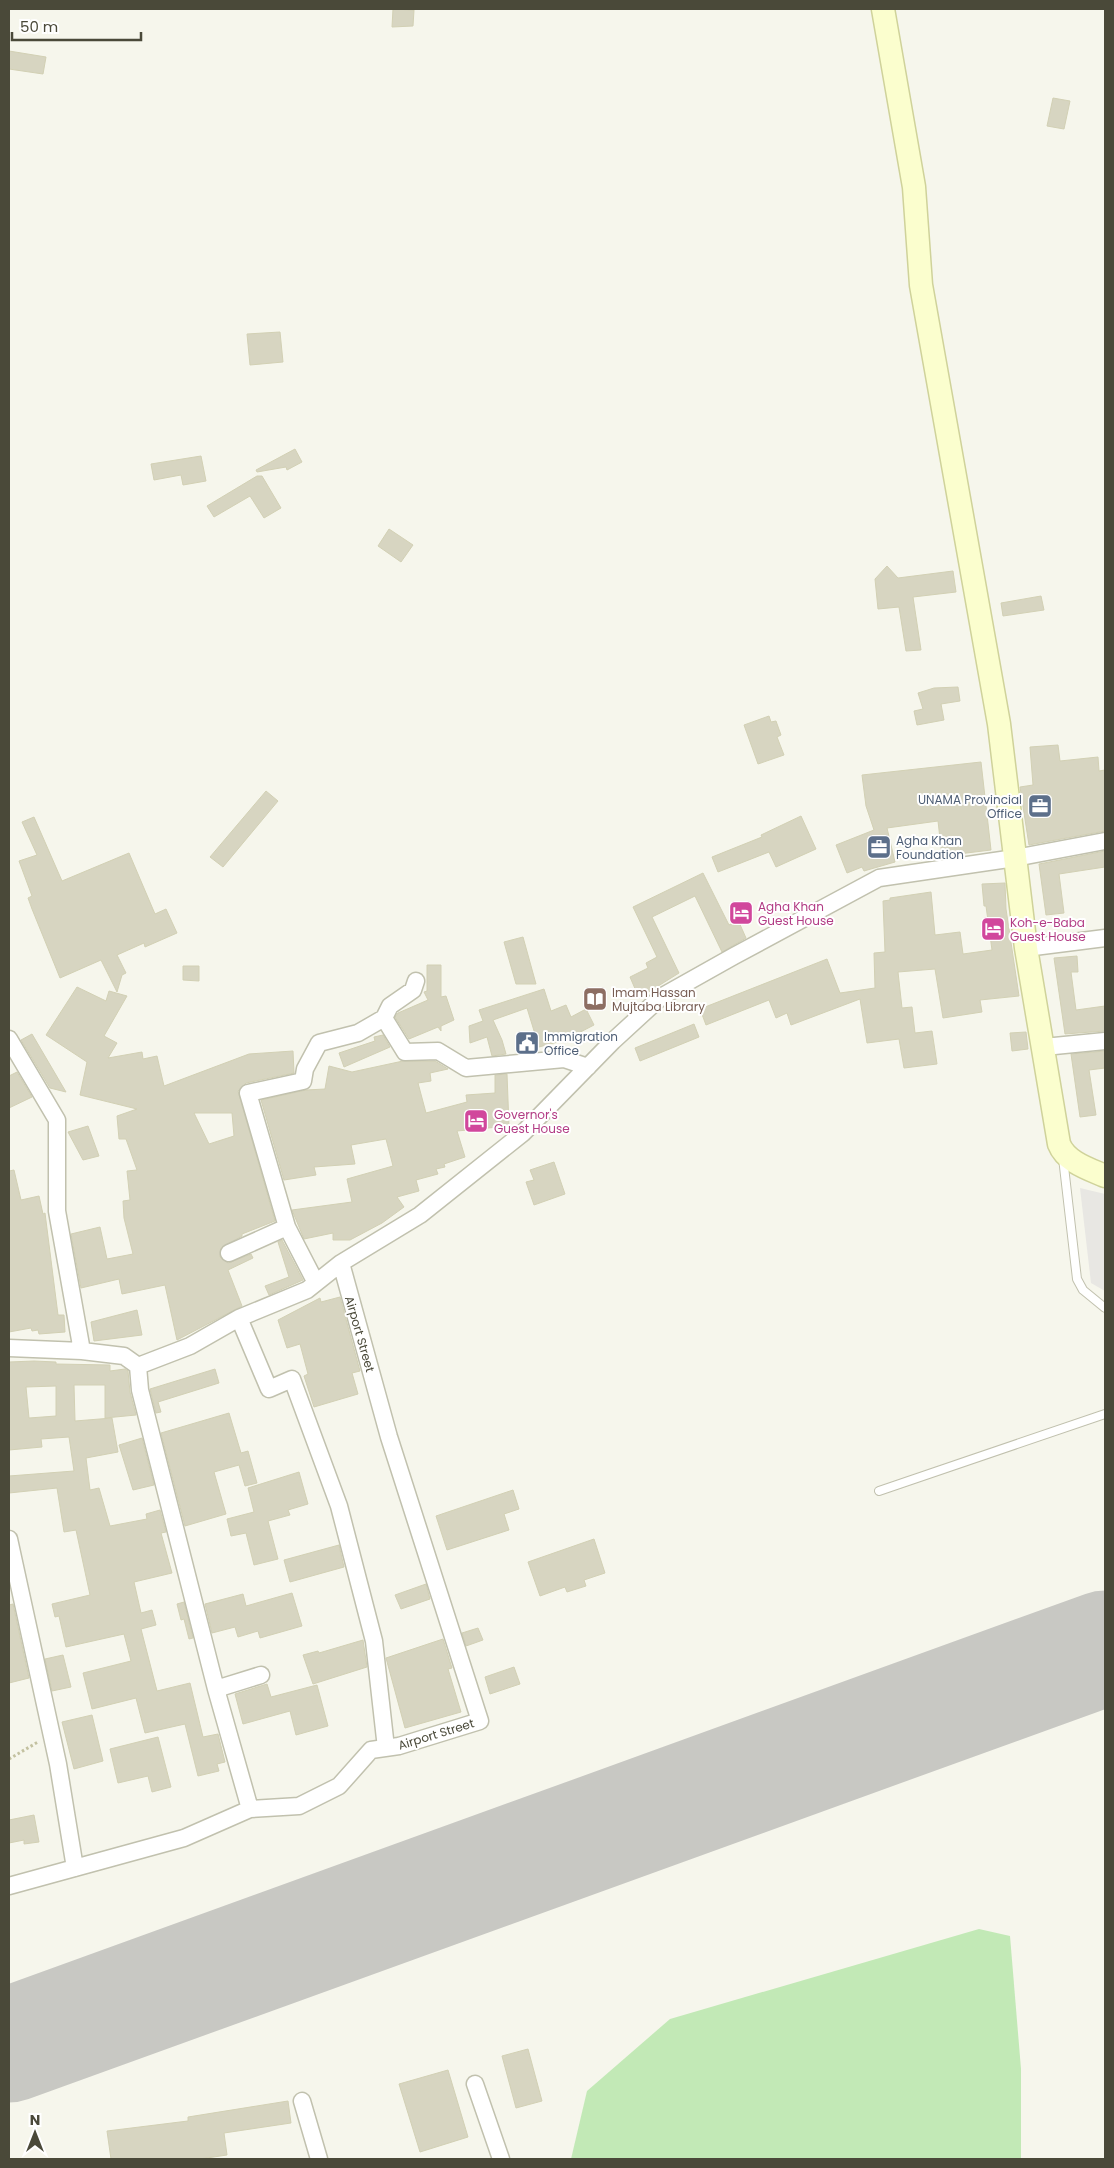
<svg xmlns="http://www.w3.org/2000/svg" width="1114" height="2168" font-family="Poppins,sans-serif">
	<rect width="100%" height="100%" fill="#f6f6ec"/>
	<path fill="#c2e9b6" d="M 979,1929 L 1010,1936 L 1021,2069 L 1021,2159 L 571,2159 L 587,2091 L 670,2019 Z"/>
	<path fill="#e8e7e3" d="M 1080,1188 L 1105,1194 L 1105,1291 L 1091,1283 Z"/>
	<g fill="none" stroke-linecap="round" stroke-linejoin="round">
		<path stroke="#c8c8c3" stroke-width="115" d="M 9,2045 L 1105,1648"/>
	</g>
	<path fill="#d7d5c1" stroke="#d2d0b4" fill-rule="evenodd" d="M 393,9 L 414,10 L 413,26 L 392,27 Z
		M 9,51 L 46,57 L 43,74 L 9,69 Z
		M 1053,98 L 1070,101 L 1064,129 L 1047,126 Z
		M 280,332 L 283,362 L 250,365 L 247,334 Z
		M 295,449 L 302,462 L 287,470 L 286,467 L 257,472 L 256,470 Z
		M 201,456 L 206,481 L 183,485 L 181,475 L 154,480 L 151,464 Z
		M 257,476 L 262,476 L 281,508 L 264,518 L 250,496 L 214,517 L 207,506 Z
		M 389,529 L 413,545 L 401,562 L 378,546 Z
		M 887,566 L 898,578 L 953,571 L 956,592 L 913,597 L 921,650 L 906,651 L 899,607 L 878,609 L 875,579 Z
		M 1041,596 L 1044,610 L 1003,616 L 1001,603 Z
		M 958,687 L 960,701 L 941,704 L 944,720 L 917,725 L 914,711 L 923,709 L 918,693 L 934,688 Z
		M 769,716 L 771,722 L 776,721 L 781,735 L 777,737 L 784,755 L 758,764 L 744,725 Z
		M 1058,745 L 1060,761 L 1098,757 L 1099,771 L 1105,770 L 1105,831 L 1029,845 L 1020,787 L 1033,785 L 1030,747 Z
		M 981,762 L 991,850 L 942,856 L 938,821 L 887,828 L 895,862 L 864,871 L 862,867 L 847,873 L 836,845 L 874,830 L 866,806 L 862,775 Z
		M 266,791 L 278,801 L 223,867 L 210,857 Z
		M 801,816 L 816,849 L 776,867 L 769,852 L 718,872 L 712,857 L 762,837 L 761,835 Z
		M 34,817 L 62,881 L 129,853 L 155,914 L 166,909 L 177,933 L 145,947 L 144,943 L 117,955 L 126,973 L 122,975 L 117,992 L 101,960 L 60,978 L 32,909 L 28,898 L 32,896 L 19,861 L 37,855 L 22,822 Z
		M 1105,851 L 1105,867 L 1059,874 L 1064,913 L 1046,915 L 1039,864 Z
		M 703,873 L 729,925 L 738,920 L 746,938 L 722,952 L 695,896 L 652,917 L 679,973 L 639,998 L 630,977 L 648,968 L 646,963 L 657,957 L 633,907 Z
		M 1005,883 L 1006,909 L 1019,996 L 980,1000 L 982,1012 L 943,1018 L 935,969 L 898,972 L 902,1008 L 912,1007 L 915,1033 L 932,1031 L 937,1064 L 904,1068 L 899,1039 L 867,1043 L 860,999 L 791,1025 L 787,1013 L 776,1018 L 769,1000 L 706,1025 L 700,1009 L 827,959 L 840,993 L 875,988 L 874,953 L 885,952 L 883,901 L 890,900 L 890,898 L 931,892 L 935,935 L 960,932 L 963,954 L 992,950 L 986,906 L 984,906 L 982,884 Z
		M 523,937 L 536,984 L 516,984 L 504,942 Z
		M 1077,956 L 1078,972 L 1071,972 L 1076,1010 L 1105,1006 L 1105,1031 L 1065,1034 L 1054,958 Z
		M 427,965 L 441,965 L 441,997 L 446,996 L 454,1020 L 441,1026 L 441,1031 L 438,1027 L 409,1039 L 395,1017 L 398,1013 L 428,1000 L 424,992 L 427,991 Z
		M 183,966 L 199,966 L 199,981 L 183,980 Z
		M 77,987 L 106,1001 L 109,991 L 127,996 L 104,1036 L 117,1043 L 108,1058 L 142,1052 L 143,1059 L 157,1056 L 164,1086 L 249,1054 L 293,1051 L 294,1073 L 246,1083 L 238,1091 L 275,1221 L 242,1234 L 242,1236 L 221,1248 L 220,1257 L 228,1263 L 251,1254 L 253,1258 L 228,1270 L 242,1306 L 177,1340 L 165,1285 L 122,1294 L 119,1279 L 81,1288 L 71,1234 L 100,1227 L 107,1259 L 133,1254 L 124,1218 L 123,1201 L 130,1200 L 127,1171 L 137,1170 L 126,1139 L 119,1139 L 117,1116 L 137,1109 L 80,1095 L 87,1062 L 46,1035 ZM 194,1113 L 232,1113 L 234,1136 L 209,1144 Z
		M 544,989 L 551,1011 L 566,1005 L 571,1017 L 586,1009 L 594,1025 L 565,1040 L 539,1047 L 527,1008 L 493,1020 L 502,1040 L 506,1054 L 492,1056 L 487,1037 L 470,1043 L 469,1026 L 483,1021 L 479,1010 Z
		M 694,1024 L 699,1037 L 640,1061 L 635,1048 Z
		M 1026,1032 L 1028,1049 L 1012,1051 L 1010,1033 Z
		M 32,1034 L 66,1092 L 50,1088 L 21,1040 Z
		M 383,1035 L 390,1047 L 344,1067 L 339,1053 L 375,1041 L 374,1037 Z
		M 1105,1051 L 1105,1068 L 1089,1070 L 1096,1115 L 1080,1117 L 1071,1054 Z
		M 403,1061 L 435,1061 L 448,1069 L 430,1073 L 431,1081 L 418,1083 L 426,1113 L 467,1102 L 466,1095 L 495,1093 L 495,1075 L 507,1074 L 509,1126 L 457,1131 L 465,1157 L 444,1164 L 445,1167 L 436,1169 L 438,1174 L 416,1180 L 419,1191 L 397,1197 L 404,1207 L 382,1223 L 350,1240 L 333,1240 L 333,1233 L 304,1239 L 292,1210 L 352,1202 L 347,1179 L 393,1166 L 386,1139 L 351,1145 L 355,1164 L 314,1167 L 316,1175 L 284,1180 L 261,1100 L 306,1090 L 325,1089 L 329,1066 L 352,1072 Z
		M 17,1072 L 32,1097 L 9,1108 L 9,1076 Z
		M 88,1126 L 99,1156 L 83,1160 L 68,1132 Z
		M 554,1162 L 565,1194 L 534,1205 L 526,1182 L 534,1180 L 530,1170 Z
		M 14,1170 L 21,1200 L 39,1196 L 43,1214 L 45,1213 L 58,1315 L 64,1315 L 65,1332 L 39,1334 L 38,1330 L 32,1331 L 31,1328 L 9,1332 L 9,1171 Z
		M 282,1240 L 303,1280 L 269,1295 L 265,1286 L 289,1277 L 278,1242 Z
		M 340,1297 L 360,1371 L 352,1373 L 358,1394 L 314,1407 L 304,1376 L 308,1374 L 300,1344 L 287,1348 L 278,1320 L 320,1298 L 321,1302 Z
		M 137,1310 L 142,1335 L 94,1341 L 91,1322 Z
		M 34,1361 L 56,1362 L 56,1364 L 110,1365 L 110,1371 L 125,1369 L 128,1371 L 130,1392 L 136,1415 L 105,1418 L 105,1385 L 74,1385 L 75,1421 L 112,1418 L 118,1452 L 86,1458 L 90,1490 L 99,1488 L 110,1526 L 147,1519 L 146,1514 L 160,1510 L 166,1532 L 161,1533 L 172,1573 L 134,1582 L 141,1613 L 152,1610 L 156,1625 L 141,1629 L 157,1691 L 190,1683 L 203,1737 L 218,1734 L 225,1762 L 217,1764 L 219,1771 L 198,1776 L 185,1724 L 145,1733 L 136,1698 L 92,1709 L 83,1673 L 131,1661 L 124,1634 L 66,1647 L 59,1616 L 55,1617 L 52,1604 L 90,1595 L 76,1530 L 64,1532 L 57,1488 L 9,1493 L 9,1476 L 74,1471 L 69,1437 L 41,1439 L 42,1447 L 9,1450 L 9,1362 ZM 56,1386 L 56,1416 L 29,1418 L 26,1387 Z
		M 215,1369 L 219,1383 L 158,1402 L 161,1412 L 156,1413 L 150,1389 Z
		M 229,1413 L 241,1453 L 248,1451 L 257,1483 L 245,1486 L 239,1465 L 214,1472 L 226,1514 L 185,1526 L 161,1433 Z
		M 142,1438 L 154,1485 L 133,1490 L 119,1445 Z
		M 299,1472 L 308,1504 L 288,1510 L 290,1515 L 268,1521 L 278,1559 L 254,1565 L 246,1533 L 231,1536 L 227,1519 L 254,1512 L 248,1488 Z
		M 513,1490 L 519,1509 L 504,1514 L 509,1530 L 447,1550 L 436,1516 Z
		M 594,1539 L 605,1573 L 584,1580 L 586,1586 L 567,1592 L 565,1587 L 540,1596 L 528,1562 Z
		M 339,1545 L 344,1567 L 290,1582 L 284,1560 Z
		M 426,1584 L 430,1599 L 401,1609 L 395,1595 Z
		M 292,1593 L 302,1626 L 260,1638 L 258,1631 L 238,1637 L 235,1627 L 212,1633 L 205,1604 L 243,1594 L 246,1606 Z
		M 184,1602 L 193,1638 L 189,1639 L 184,1619 L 181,1620 L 177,1604 Z
		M 13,1604 L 29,1678 L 9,1683 L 9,1605 Z
		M 478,1628 L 483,1640 L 466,1646 L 462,1633 Z
		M 443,1639 L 452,1668 L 448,1669 L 461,1712 L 405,1728 L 386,1658 Z
		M 363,1640 L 367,1667 L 313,1684 L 303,1655 L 318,1651 L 319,1653 Z
		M 63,1655 L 71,1687 L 52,1691 L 45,1659 Z
		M 514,1667 L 520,1684 L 490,1694 L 485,1677 Z
		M 267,1684 L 271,1697 L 317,1685 L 328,1726 L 296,1735 L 290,1711 L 243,1724 L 235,1694 Z
		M 92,1715 L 103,1761 L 74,1769 L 62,1722 Z
		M 158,1737 L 171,1787 L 152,1792 L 148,1776 L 118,1783 L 110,1749 Z
		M 34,1815 L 39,1842 L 24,1844 L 24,1840 L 9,1843 L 9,1820 Z
		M 528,2049 L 542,2101 L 516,2108 L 502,2056 Z
		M 448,2070 L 468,2137 L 420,2152 L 399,2084 Z
		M 288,2101 L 291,2123 L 224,2133 L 227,2155 L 200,2159 L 111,2159 L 107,2131 L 188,2121 L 188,2117 Z"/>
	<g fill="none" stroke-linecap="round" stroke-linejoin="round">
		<defs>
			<path id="lane" d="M 1063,1158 L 1077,1279 L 1083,1290 L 1105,1308
				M 879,1491 L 1105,1414"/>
			<path id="street" d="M 1026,948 L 1105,938
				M 384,1018 L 405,1052 L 438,1051 L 466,1068 L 564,1059 L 588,1067
				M 9,1039 L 57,1120 L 57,1211 L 82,1351
				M 1044,1047 L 1105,1041
				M 229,1253 L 287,1227
				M 316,1283 L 287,1227 L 248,1093 L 303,1081 L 305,1069 L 319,1043 L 358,1033 L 384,1018 L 390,1006 L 413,990 L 416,981
				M 239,1318 L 269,1389 L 292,1379 L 339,1506 L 374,1641 L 386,1748
				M 9,1348 L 82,1351 L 124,1356 L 138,1366 L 190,1346 L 239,1318 L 307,1290 L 341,1263 L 420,1215 L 523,1133 L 613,1041 L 661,997 L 734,956 L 879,878 L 1015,858 L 1105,841
				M 138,1366 L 140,1390 L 216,1689 L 250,1809
				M 9,1539 L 58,1764 L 75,1868
				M 216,1689 L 261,1675
				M 9,1886 L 184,1838 L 250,1809 L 299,1806 L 339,1786 L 371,1750 L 399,1746 L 480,1721 L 389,1437 L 341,1263
				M 475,2084 L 501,2159
				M 302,2101 L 319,2159"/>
			<path id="secondary" d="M 883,9 L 914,187 L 921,285 L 999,724 L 1026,948 L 1059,1144 C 1066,1162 1089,1169 1105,1176"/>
		</defs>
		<use href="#lane" stroke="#c1c1ae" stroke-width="10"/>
		<use href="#street" stroke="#c1c1ae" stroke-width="19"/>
		<use href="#secondary" stroke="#cfd29a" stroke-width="25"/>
		<path stroke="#c3c1a0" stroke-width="3" stroke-dasharray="2.5 2.5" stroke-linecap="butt" d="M 9,1759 L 38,1742"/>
		<use href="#lane" stroke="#fff" stroke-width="8"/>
		<use href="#street" stroke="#fff" stroke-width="16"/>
		<use href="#secondary" stroke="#fbfece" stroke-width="22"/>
	</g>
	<defs>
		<symbol id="office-square" viewBox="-11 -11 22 22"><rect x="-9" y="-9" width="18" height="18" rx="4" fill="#5c6f8a" stroke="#fff"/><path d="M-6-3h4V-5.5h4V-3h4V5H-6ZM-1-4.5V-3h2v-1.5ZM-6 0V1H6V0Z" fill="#fff"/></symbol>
		<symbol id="hotel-square" viewBox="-11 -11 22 22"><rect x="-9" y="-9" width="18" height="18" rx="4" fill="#d1479c" stroke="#fff"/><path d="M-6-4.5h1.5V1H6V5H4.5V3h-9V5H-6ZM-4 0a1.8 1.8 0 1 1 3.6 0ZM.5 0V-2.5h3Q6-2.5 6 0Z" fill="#fff"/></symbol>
		<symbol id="library-square" viewBox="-11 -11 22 22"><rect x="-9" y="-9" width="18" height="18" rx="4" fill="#8d6e63" stroke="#fff"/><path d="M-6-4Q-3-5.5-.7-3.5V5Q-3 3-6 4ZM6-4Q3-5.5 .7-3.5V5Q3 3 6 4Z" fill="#fff"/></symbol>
		<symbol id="civic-square" viewBox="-11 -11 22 22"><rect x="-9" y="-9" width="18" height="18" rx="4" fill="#5c6f8a" stroke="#fff"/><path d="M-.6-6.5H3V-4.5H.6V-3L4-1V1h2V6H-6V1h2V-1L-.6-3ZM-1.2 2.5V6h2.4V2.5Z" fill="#fff"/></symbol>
	</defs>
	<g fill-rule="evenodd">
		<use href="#office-square" x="1026" y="792" width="28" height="28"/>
		<use href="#office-square" x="865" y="833" width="28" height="28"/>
		<use href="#hotel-square" x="727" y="899" width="28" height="28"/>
		<use href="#hotel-square" x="979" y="915" width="28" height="28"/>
		<use href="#library-square" x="581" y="985" width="28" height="28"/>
		<use href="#civic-square" x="513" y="1029" width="28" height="28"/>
		<use href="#hotel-square" x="462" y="1107" width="28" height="28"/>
	</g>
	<g text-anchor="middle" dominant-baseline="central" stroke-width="4" stroke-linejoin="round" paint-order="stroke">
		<g font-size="12" fill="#4e5e75" stroke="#fff" text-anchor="start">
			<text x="1022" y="799" text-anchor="end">UNAMA Provincial<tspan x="1022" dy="14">Office</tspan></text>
			<text x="896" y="840">Agha Khan<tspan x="896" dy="14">Foundation</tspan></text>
			<text x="544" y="1036">Immigration<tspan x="544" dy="14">Office</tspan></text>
		</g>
		<g font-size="12" fill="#b23c85" stroke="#fff" text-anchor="start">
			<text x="758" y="906">Agha Khan<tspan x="758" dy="14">Guest House</tspan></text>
			<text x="1010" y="922">Koh-e-Baba<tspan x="1010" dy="14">Guest House</tspan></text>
			<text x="494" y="1114">Governor's<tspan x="494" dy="14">Guest House</tspan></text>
		</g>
		<g font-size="12" fill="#785e54" stroke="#fff" text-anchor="start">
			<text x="612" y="992">Imam Hassan<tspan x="612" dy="14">Mujtaba Library</tspan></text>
		</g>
		<g font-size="12" fill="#4a4939" stroke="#fff">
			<text transform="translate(360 1334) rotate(74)">Airport Street</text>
			<text transform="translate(436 1734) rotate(-17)">Airport Street</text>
		</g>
	</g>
	<rect width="1114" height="2168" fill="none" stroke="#4a4939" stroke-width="20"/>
	<g transform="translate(35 2133)" stroke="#ffffff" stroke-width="4" paint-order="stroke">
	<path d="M0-4L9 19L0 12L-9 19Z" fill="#4a4939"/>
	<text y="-8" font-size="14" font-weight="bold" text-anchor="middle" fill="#4a4939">N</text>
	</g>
	<path d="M12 32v8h129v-8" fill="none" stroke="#4a4939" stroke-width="2.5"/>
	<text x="20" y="32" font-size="15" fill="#4a4939" stroke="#ffffff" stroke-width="4" paint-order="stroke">50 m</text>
</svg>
